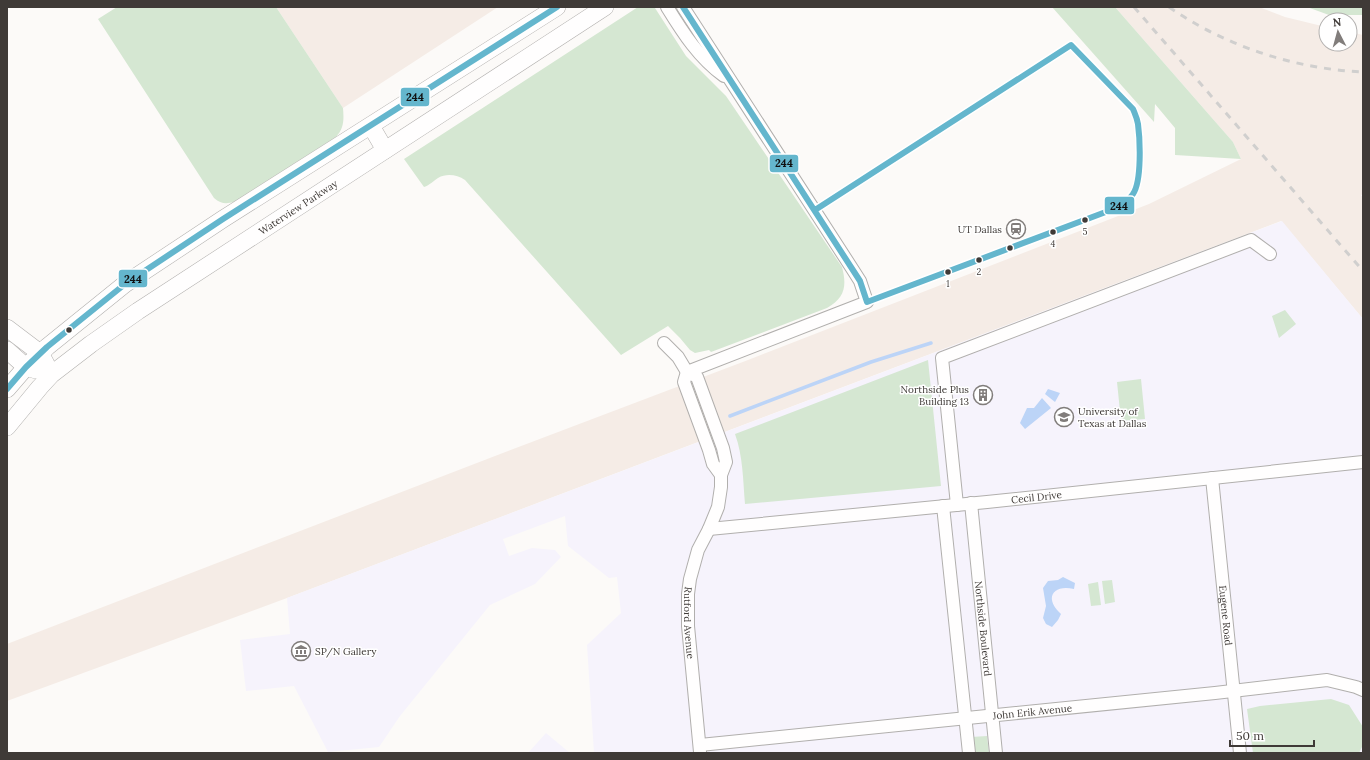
<svg xmlns="http://www.w3.org/2000/svg" width="1370" height="760" font-family="Lora,serif">
	<rect width="100%" height="100%" fill="#fcfaf8"/>
	<path fill="#f5ece6" d="M 276,7 L 498,7 L 343,108 Z
		M 1115,7 L 1259,7 L 1285,17 L 1326,27 L 1326,44 L 1350,44 L 1350,32 L 1363,35 L 1363,194 L 1361,195 L 1363,198 L 1363,319 L 1281,221 L 287,598 L 7,701 L 7,644 L 495,456 L 748,360 L 1149,204 L 1241,159 L 1233,142 Z"/>
	<path fill="#f6f3fc" d="M 1282,221 L 1363,319 L 1363,753 L 594,753 L 587,645 L 621,613 L 617,577 L 609,578 L 568,546 L 565,516 L 503,539 L 509,556 L 532,548 L 555,550 L 561,557 L 535,584 L 490,605 L 400,716 L 379,747 L 328,752 L 294,686 L 246,691 L 240,640 L 290,634 L 287,598 Z
		M 546,733 L 570,753 L 528,753 Z"/>
	<path fill="#d5e7d2" d="M 117,7 L 276,7 L 343,108 C 344,120 344,128 336,137 L 234,202 C 226,204 221,204 214,198 L 98,19 Z
		M 638,7 L 653,7 L 655,8 L 686,56 L 726,96 L 842,267 C 847,286 845,298 827,308 L 711,352 L 709,350 L 695,353 L 690,350 L 680,338 L 668,326 L 621,355 L 465,180 C 457,175 447,173 438,178 C 433,181 430,185 424,187 L 404,159 Z
		M 1052,7 L 1115,7 L 1233,142 L 1241,159 L 1175,155 L 1175,128 L 1155,104 L 1154,122 Z
		M 1307,7 L 1363,7 L 1363,15 L 1329,15 Z
		M 1285,310 L 1296,324 L 1279,338 L 1272,316 Z
		M 928,360 L 941,486 L 745,504 C 743,480 743,456 735,434 Z
		M 1141,379 L 1145,419 L 1121,421 L 1117,382 Z
		M 1112,580 L 1115,602 L 1105,604 L 1102,581 Z
		M 1098,582 L 1101,605 L 1091,606 L 1088,584 Z
		M 1331,699 L 1349,705 L 1363,727 L 1363,745 L 1359,753 L 1253,753 L 1247,709 L 1260,706 Z
		M 987,736 L 989,753 L 973,753 L 971,737 Z"/>
	<path fill="#bcd4f7" d="M 1048,389 L 1060,393 L 1055,402 L 1045,394 Z
		M 1042,398 L 1051,408 L 1025,429 L 1020,423 L 1027,408 L 1034,408 Z
		M 1063,577 L 1075,583 L 1074,589 C 1052,584 1044,599 1061,614 L 1058,620 L 1052,627 L 1046,624 L 1043,618 L 1046,606 L 1043,588 L 1048,581 L 1058,580 Z"/>
	<g fill="none" stroke-linecap="round" stroke-linejoin="round">
		<path stroke="#bcd4f7" stroke-width="3.5" d="M 730,416 L 871,362 L 931,343"/>
		<defs>
			<g id="street">
				<path d="M 667,7 C 683,33 699,58 724,76"/>
				<path d="M 683,7 L 853,270 L 860,281 L 867,302 L 687,372"/>
				<path id="s1" d="M 664,343 L 678,357 L 687,372 L 697,377 L 723,448 L 726,462 L 721,475 L 721,487 L 718,507 L 709,529 L 698,550 L 690,579 L 688,594 L 688,626 L 700,752"/>
				<path d="M 687,372 L 684,382 L 709,450 L 713,464 L 721,475"/>
				<path id="s2" d="M 1212,478 L 1240,753"/>
				<path id="s3" d="M 971,503 L 996,753"/>
				<path d="M 957,505 L 942,358 L 1251,240 L 1270,254"/>
				<path d="M 943,506 L 969,753"/>
				<path id="s4" d="M 709,529 L 987,502 L 1363,462"/>
				<path id="s5" d="M 700,745 L 1215,693 L 1327,680 L 1356,687 L 1363,690"/>
			</g>
			<g id="secondary">
				<path d="M 371,126 L 385,150"/>
				<path d="M 7,328 L 40,353 L 46,364"/>
				<path d="M 7,350 L 26,367 L 36,370"/>
				<path d="M 7,389 L 26,367 L 47,347 L 125,284 L 223,219 L 557,7"/>
				<path id="s6" d="M 7,427 L 40,387 L 52,374 L 91,344 L 138,311 L 605,7"/>
			</g>
		</defs>
		<use href="#street" stroke="#b1afad" stroke-width="14"/>
		<use href="#secondary" stroke="#b1afad" stroke-width="18"/>
		<use href="#street" stroke="#fffefe" stroke-width="12"/>
		<use href="#secondary" stroke="#fffefe" stroke-width="17"/>
		<path stroke="#d0cfce" stroke-width="3" stroke-dasharray="7 7" stroke-linecap="butt" d="M 1134,7 L 1363,271
			M 1169,7 C 1225,46 1295,69 1363,72"/>
		<defs>
			<path id="bus-1" d="M 683,7 L 860,281 L 867,302 L 1111,210 C 1119,206 1128,202 1133,194 C 1142,181 1140,139 1138,124 C 1137,118 1135,114 1133,109 L 1071,45 L 815,210
				M 7,389 L 26,367 L 47,347 L 125,284 L 223,219 L 557,7"/>
		</defs>
		<use href="#bus-1" stroke="#fff" stroke-width="9"/>
		<use href="#bus-1" stroke="#64b6cd" stroke-width="6"/>
	</g>
	<defs>
		<symbol id="station-ring" viewBox="-11 -11 22 22"><circle r="9.5" fill="#fff" stroke="#817d7b" stroke-width="1.5"/><path d="M-3-6H3Q5-6 5-4V2Q5 4 3 4L4.5 6H3L1.5 4h-3L-3 6H-4.5L-3 4Q-5 4-5 2V-4Q-5-6-3-6ZM-3.5-4v3h7v-3ZM-3.5 1v1.5H-2V1ZM2 1v1.5H3.5V1Z" fill="#817d7b"/></symbol>
		<symbol id="building-ring" viewBox="-11 -11 22 22"><circle r="9.5" fill="#fff" stroke="#817d7b" stroke-width="1.5"/><path d="M-4-6H4V6H1V3H-1V6H-4ZM-2.5-4.3h1.7v1.8h-1.7ZM.8-4.3h1.7v1.8H.8ZM-2.5-1h1.7V.8h-1.7ZM.8-1h1.7V.8H.8Z" fill="#817d7b"/></symbol>
		<symbol id="university-ring" viewBox="-11 -11 22 22"><circle r="9.5" fill="#fff" stroke="#817d7b" stroke-width="1.5"/><path d="M0-5L7-2L0 1L-7-2ZM-4 1L0 2.5L4 1V4Q0 6-4 4Z" fill="#817d7b"/></symbol>
		<symbol id="museum-ring" viewBox="-11 -11 22 22"><circle r="9.5" fill="#fff" stroke="#817d7b" stroke-width="1.5"/><path d="M0-6L6-3V-2H-6V-3ZM-5-1h2V3h-2ZM-1-1h2V3h-2ZM3-1h2V3H3ZM-6 4H6V6H-6Z" fill="#817d7b"/></symbol>
	</defs>
	<g fill-rule="evenodd">
		<use href="#station-ring" x="1005" y="218" width="22" height="22"/>
		<use href="#building-ring" x="972" y="384" width="22" height="22"/>
		<use href="#university-ring" x="1053" y="406" width="22" height="22"/>
		<use href="#museum-ring" x="290" y="640" width="22" height="22"/>
	</g>
	<g fill="#3f3a37" stroke="#fff" stroke-width="1.5">
		<circle cx="1085" cy="220" r="3.5"/>
		<circle cx="1053" cy="232" r="3.5"/>
		<circle cx="1010" cy="248" r="3.5"/>
		<circle cx="979" cy="260" r="3.5"/>
		<circle cx="948" cy="272" r="3.5"/>
		<circle cx="69" cy="330" r="3.5"/>
	</g>
	<g text-anchor="middle" dominant-baseline="central" stroke-width="3" stroke-linejoin="round" paint-order="stroke">
		<g font-size="9" fill="#3f3a37" stroke="#fff">
			<text x="1085" y="231">5</text>
			<text x="1053" y="243">4</text>
			<text x="979" y="271">2</text>
			<text x="948" y="283">1</text>
		</g>
		<g font-size="10" fill="#3f3a37" stroke="#fff">
			<text stroke="none"><textPath href="#s6" startOffset="367">Waterview Parkway</textPath></text>
			<text stroke="none"><textPath href="#s4" startOffset="329">Cecil Drive</textPath></text>
			<text stroke="none"><textPath href="#s2" startOffset="138">Eugene Road</textPath></text>
			<text stroke="none"><textPath href="#s1" startOffset="306">Rutford Avenue</textPath></text>
			<text stroke="none"><textPath href="#s3" startOffset="126">Northside Boulevard</textPath></text>
			<text stroke="none"><textPath href="#s5" startOffset="334">John Erik Avenue</textPath></text>
		</g>
		<g font-size="10" fill="#3f3a37" stroke="#fff" text-anchor="end">
			<text x="1002" y="229">UT Dallas</text>
			<text x="969" y="389">Northside Plus<tspan x="969" dy="12">Building 13</tspan></text>
			<text x="1078" y="411" text-anchor="start">University of<tspan x="1078" dy="12">Texas at Dallas</tspan></text>
			<text x="315" y="651" text-anchor="start">SP/N Gallery</text>
		</g>
	</g>
	<g stroke="#fff" stroke-width="1.5">
		<rect x="400" y="87" width="30" height="20" rx="4" fill="#64b6cd"/>
		<rect x="769" y="154" width="30" height="19" rx="4" fill="#64b6cd"/>
		<rect x="1104" y="196" width="31" height="19" rx="4" fill="#64b6cd"/>
		<rect x="118" y="269" width="30" height="19" rx="4" fill="#64b6cd"/>
	</g>
	<g font-size="11" text-anchor="middle" font-weight="bold" fill="#111">
		<text x="415" y="101">244</text>
		<text x="784" y="167">244</text>
		<text x="1119" y="210">244</text>
		<text x="133" y="283">244</text>
	</g>
	<rect width="1370" height="760" fill="none" stroke="#3f3a37" stroke-width="16"/>
	<g transform="translate(1338 32) rotate(354)"><circle r="19" fill="#ffffff" stroke="#b2b0af"/>
	<path d="M0-3L7 15L0 10L-7 15Z" fill="#817d7b"/>
	<text y="-6" font-size="11" font-weight="bold" text-anchor="middle" fill="#3f3a37">N</text>
	</g>
	<path d="M1230 740v6h84v-6" fill="none" stroke="#3f3a37" stroke-width="2"/>
	<text x="1236" y="740" font-size="12" fill="#3f3a37" stroke="#ffffff" stroke-width="3" paint-order="stroke">50 m</text>
</svg>
